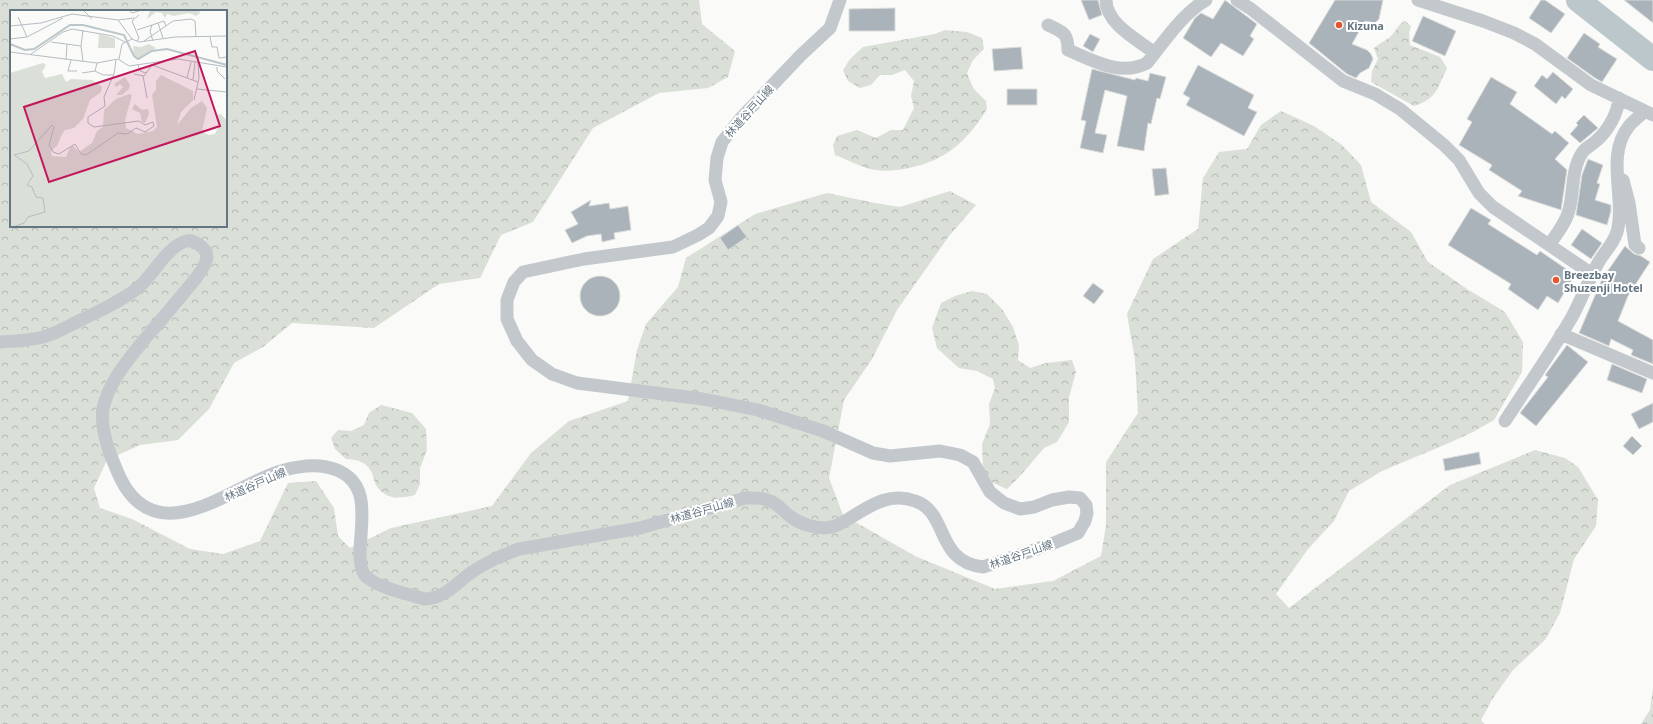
<svg xmlns="http://www.w3.org/2000/svg" width="1653" height="724" font-family="'Noto Sans','Noto Sans JP',sans-serif">
	<defs>
		<pattern id="forest-crowns" width="20" height="18" patternUnits="userSpaceOnUse"><rect width="20" height="18" fill="#dadfd7"/><path d="M2 6a3 3 0 1 1 6 0M12 15a3 3 0 1 1 6 0" fill="none" stroke="#b4b9b4"/></pattern>
	</defs>
	<rect width="100%" height="100%" fill="#fafaf8"/>
	<path fill="url(#forest-crowns)" fill-rule="evenodd" d="M 0,0 L 699,0 L 702,24 L 735,51 L 728,77 L 708,88 L 659,93 L 593,128 L 533,222 L 501,235 L 480,278 L 439,284 L 374,328 L 292,323 L 263,347 L 234,363 L 209,409 L 178,440 L 140,445 L 107,460 L 94,488 L 100,508 L 132,519 L 190,549 L 223,554 L 260,541 L 288,483 L 316,481 L 334,508 L 338,536 L 350,548 L 391,528 L 492,506 L 531,453 L 569,421 L 628,401 L 637,350 L 646,324 L 678,287 L 686,258 L 755,214 L 827,193 L 875,203 L 900,207 L 950,191 L 976,205 L 949,236 L 897,310 L 872,359 L 844,400 L 829,478 L 843,515 L 915,556 L 995,589 L 1053,581 L 1101,556 L 1106,525 L 1106,462 L 1138,413 L 1135,360 L 1127,314 L 1153,259 L 1198,229 L 1203,178 L 1219,152 L 1247,149 L 1261,125 L 1281,111 L 1314,126 L 1342,145 L 1361,165 L 1371,202 L 1411,232 L 1428,262 L 1467,289 L 1505,312 L 1523,342 L 1522,372 L 1494,420 L 1473,432 L 1449,443 L 1382,471 L 1349,491 L 1334,521 L 1308,549 L 1276,594 L 1289,608 L 1450,485 L 1535,450 L 1565,458 L 1578,467 L 1598,500 L 1596,526 L 1574,559 L 1560,613 L 1545,640 L 1513,670 L 1493,698 L 1481,720 L 1484,724 L 0,724 ZM 11,11 L 226,11 L 226,226 L 11,226 Z
		M 1405,21 L 1411,26 L 1409,33 L 1410,45 L 1440,57 L 1447,68 C 1437,88 1438,98 1414,106 L 1371,82 L 1372,71 L 1378,59 L 1374,48 C 1380,43 1387,40 1391,36 C 1397,30 1398,24 1405,21 Z
		M 945,30 L 967,32 L 982,38 L 984,49 L 973,60 L 967,73 L 973,88 L 986,101 L 987,109 C 967,141 947,160 909,168 C 896,171 883,172 870,169 C 858,166 847,159 835,155 L 833,145 L 837,136 L 857,130 L 876,138 L 891,130 L 903,130 L 914,108 L 911,96 L 914,81 L 905,70 L 892,75 L 880,75 L 871,85 L 860,88 L 848,81 L 843,70 L 850,59 L 863,47 L 935,34 Z
		M 972,291 L 987,294 L 1002,309 L 1013,327 L 1019,345 L 1018,360 L 1030,368 L 1046,363 L 1072,360 L 1076,372 L 1069,397 L 1069,422 L 1057,442 L 1044,448 L 1021,475 L 1007,489 L 991,482 L 983,469 L 982,444 L 990,424 L 989,404 L 995,388 L 993,379 L 977,371 L 959,368 L 937,348 L 932,328 L 941,303 L 955,296 Z
		M 381,405 L 412,413 L 426,429 L 427,450 L 420,468 L 420,484 L 415,495 C 400,499 385,500 376,485 C 374,481 373,476 372,473 C 367,462 357,459 346,459 L 335,449 L 331,438 L 338,430 L 351,431 L 364,425 L 369,413 Z
		M 1653,688 L 1653,724 L 1641,724 L 1650,710 Z"/>
	<g fill="none" stroke-linecap="round" stroke-linejoin="round">
		<path stroke="#bbc7cb" stroke-width="24" d="M 1578,0 L 1653,59"/>
	</g>
	<path fill="#aab3b9" stroke="#dcdcda" d="M 1081,0 L 1098,0 L 1102,15 L 1089,20 Z
		M 1225,0 L 1257,24 L 1250,36 L 1254,39 L 1243,56 L 1221,43 L 1211,57 L 1183,38 L 1195,18 L 1201,13 L 1213,19 Z
		M 1335,0 L 1383,0 L 1379,19 L 1375,23 L 1365,21 L 1352,44 L 1367,50 L 1371,54 L 1373,59 L 1369,68 L 1360,73 L 1356,78 L 1347,74 L 1309,43 Z
		M 1541,0 L 1545,0 L 1565,14 L 1551,33 L 1529,18 Z
		M 1624,0 L 1653,0 L 1653,23 Z
		M 895,8 L 895,31 L 849,31 L 849,9 Z
		M 1423,16 L 1456,31 L 1445,56 L 1412,41 Z
		M 1584,33 L 1600,44 L 1598,47 L 1617,59 L 1602,82 L 1595,78 L 1567,58 Z
		M 1090,34 L 1100,39 L 1093,52 L 1083,46 Z
		M 1021,47 L 1023,69 L 994,71 L 992,49 Z
		M 1198,65 L 1254,95 L 1248,108 L 1257,112 L 1244,136 L 1186,105 L 1190,98 L 1183,94 Z
		M 1092,69 L 1135,80 L 1136,78 L 1148,81 L 1150,73 L 1166,77 L 1160,99 L 1157,98 L 1151,124 L 1148,123 L 1144,151 L 1117,146 L 1127,96 L 1105,90 L 1095,133 L 1107,135 L 1103,153 L 1080,148 L 1086,121 L 1081,120 Z
		M 1553,72 L 1573,89 L 1565,99 L 1562,96 L 1556,104 L 1534,86 L 1542,75 L 1547,79 Z
		M 1491,77 L 1517,92 L 1510,104 L 1552,134 L 1555,131 L 1569,143 L 1555,159 L 1567,170 L 1561,210 L 1518,196 L 1522,191 L 1489,170 L 1492,165 L 1459,145 L 1472,122 L 1467,119 Z
		M 1007,89 L 1037,89 L 1037,105 L 1007,105 Z
		M 1584,115 L 1598,128 L 1580,143 L 1570,134 L 1578,125 L 1576,123 Z
		M 1588,159 L 1603,165 L 1597,183 L 1600,184 L 1595,200 L 1611,205 L 1611,211 L 1607,225 L 1576,215 L 1582,175 Z
		M 1166,168 L 1169,194 L 1155,196 L 1152,169 Z
		M 591,200 L 589,206 L 609,203 L 610,209 L 628,206 L 631,230 L 614,233 L 615,239 L 602,242 L 601,234 L 587,236 L 572,243 L 565,230 L 578,224 L 571,212 Z
		M 1471,208 L 1491,220 L 1488,224 L 1537,255 L 1540,251 L 1575,275 L 1558,303 L 1547,296 L 1538,310 L 1508,289 L 1511,284 L 1448,245 Z
		M 738,225 L 747,237 L 728,250 L 720,238 Z
		M 1582,229 L 1602,243 L 1591,259 L 1571,245 Z
		M 1625,246 L 1634,254 L 1641,256 L 1650,262 L 1628,296 L 1618,321 L 1653,340 L 1653,364 L 1631,355 L 1633,350 L 1611,339 L 1609,346 L 1579,333 L 1602,279 Z
		M580 296a20 20 0 1 1 40 0a20 20 0 1 1-40 0Z
		M 1093,283 L 1104,291 L 1094,304 L 1083,296 Z
		M 1567,345 L 1588,362 L 1536,426 L 1520,413 L 1548,377 L 1545,375 Z
		M 1612,364 L 1647,379 L 1642,393 L 1607,380 Z
		M 1653,403 L 1653,422 L 1639,429 L 1631,414 Z
		M 1632,436 L 1642,446 L 1633,455 L 1623,446 Z
		M 1479,452 L 1481,464 L 1445,471 L 1443,459 Z"/>
	<g fill="none" stroke-linecap="round" stroke-linejoin="round">
		<path stroke="#c3c8cc" stroke-width="13" d="M 1106,0 C 1106,24 1138,40 1155,53
			M 1237,0 L 1251,9 L 1343,81 L 1375,94 L 1400,109 L 1444,145 L 1459,160 L 1479,193 L 1493,207 L 1592,274
			M 1418,0 L 1483,21 L 1514,33 L 1535,44 L 1591,85 L 1653,115
			M 1048,25 C 1063,32 1068,33 1068,50 C 1092,60 1121,77 1147,63 C 1163,43 1183,13 1206,0
			M 1623,180 L 1629,203 L 1635,245 L 1639,248
			M 1549,245 C 1556,235 1566,223 1569,210 C 1574,192 1571,170 1582,153 C 1585,148 1592,145 1596,141 C 1608,131 1618,113 1619,98
			M 1561,334 L 1653,373
			M 0,342 C 13,341 26,341 39,338 C 54,335 68,326 81,320 C 101,310 122,301 139,287 C 153,275 168,245 187,241 C 190,240 195,242 198,244 C 214,254 205,265 197,277 C 181,296 165,316 148,335 C 132,355 113,376 105,401 C 99,417 105,440 111,456 C 116,468 120,481 128,491 C 168,546 237,483 281,471 C 298,466 320,463 337,470 C 371,484 361,521 360,551 C 360,558 360,568 364,574 C 373,587 409,594 424,599 C 445,599 456,583 472,572 C 487,562 502,555 519,549 L 640,528 L 745,498 C 755,498 763,497 772,502 C 779,505 784,512 791,517 C 800,524 819,530 831,527 C 838,526 845,521 850,518 C 871,505 890,492 915,501 C 949,512 935,562 983,567 L 1049,545 L 1078,533 L 1085,521 L 1087,513 L 1086,505 L 1080,498 L 1069,497 L 1052,500 L 1034,507 L 1020,509 L 1004,503 L 990,492 L 973,462 L 960,455 L 940,451 L 890,456 L 873,453 L 823,431 L 758,410 L 703,399 L 577,383 L 552,374 L 532,360 L 517,341 L 507,319 L 507,300 L 514,282 L 523,272 L 584,259 L 673,247 L 698,235 L 709,228 L 718,216 L 721,202 L 715,180 L 717,158 L 722,142 L 741,118 L 801,55 L 830,28 L 840,0
			M 1505,421 C 1527,387 1551,353 1572,317 C 1581,300 1588,282 1597,265 C 1603,253 1613,245 1617,232 C 1626,197 1605,156 1629,126 C 1634,120 1640,116 1645,111"/>
	</g>
	<g fill="#e4572e" stroke="#fff" stroke-width="1.5">
		<circle cx="1339" cy="25" r="4"/>
		<circle cx="1556" cy="280" r="4"/>
	</g>
	<g text-anchor="middle" dominant-baseline="central" stroke-width="4" stroke-linejoin="round" paint-order="stroke">
		<g font-size="11" font-weight="bold" fill="#657683" stroke="#fff" text-anchor="start">
			<text x="1347" y="25">Kizuna</text>
			<text x="1564" y="274">Breezbay<tspan x="1564" dy="13">Shuzenji Hotel</tspan></text>
		</g>
		<g font-size="11" fill="#657683" stroke="#fff">
			<text transform="translate(749 111) rotate(-48)">林道谷戸山線</text>
			<text transform="translate(255 484) rotate(-24)">林道谷戸山線</text>
			<text transform="translate(702 510) rotate(-16)">林道谷戸山線</text>
			<text transform="translate(1021 554) rotate(-19)">林道谷戸山線</text>
		</g>
	</g>
	<g transform="translate(10 10)">
		<rect width="217" height="217" fill="#fafaf8"/>
		<path d="M 89,24 L 105,28 L 105,38 L 88,38 Z" fill="#dadfd7"/>
		<path d="M 140,0 L 189,0 L 190,3 L 186,6 L 179,3 L 164,6 L 157,4 L 155,8 L 152,3 L 146,2 L 137,9 ZM 139,34 L 146,38 L 130,49 L 124,45 L 123,36 L 131,37 ZM 33,53 L 36,55 L 32,62 L 35,68 L 52,64 L 56,72 L 61,69 L 82,70 L 92,77 L 91,82 L 80,90 L 73,109 L 64,118 L 55,120 L 51,126 L 47,136 L 41,141 L 42,146 L 56,147 L 60,137 L 63,136 L 69,142 L 82,133 L 87,121 L 93,117 L 94,100 L 106,89 L 119,84 L 122,85 L 115,110 L 116,118 L 128,124 L 143,121 L 147,117 L 142,85 L 146,80 L 146,71 L 151,65 L 183,81 L 183,90 L 171,102 L 167,115 L 181,98 L 192,91 L 197,98 L 192,122 L 199,125 L 205,124 L 209,115 L 206,105 L 211,104 L 217,111 L 217,217 L 0,217 L 0,63 ZM 115,67 L 120,75 L 119,79 L 112,85 L 106,85 L 113,77 L 110,74 L 106,77 L 104,74 ZM 125,94 L 132,100 L 138,99 L 139,104 L 135,113 L 132,112 L 130,103 L 122,99 Z" fill="#dadfd7"/>
		<path fill="none" stroke="#bbc7cb" stroke-width="2" d="M 0,34 L 15,40 L 24,39 L 60,15 L 73,15 L 114,25 L 124,46 L 128,49 L 142,41 L 157,39 L 217,55"/>
		<path fill="none" stroke="#b5bdc2" stroke-width="1" d="M 73,0 L 82,9M 119,0 L 122,3 L 132,0M 8,7 L 17,27M 108,10 L 124,8M 148,13 L 153,28M 142,15 L 140,21 L 143,31M 0,16 L 31,13 L 62,4 L 108,10 L 122,29 L 129,32 L 165,27 L 217,26M 73,20 L 71,36 L 73,51M 127,20 L 154,11 L 156,16M 150,20 L 163,11 L 181,9 L 185,11 L 186,27M 200,27 L 202,37 L 207,37 L 209,48 L 217,47M 0,29 L 17,27 L 53,8M 127,31 L 129,28 L 122,11 L 129,5M 134,31 L 150,20M 41,32 L 71,36M 0,42 L 87,53 L 108,49 L 119,56 L 168,49 L 217,57M 21,44 L 53,22 L 62,19 L 103,26 L 115,32M 109,49 L 112,34 L 122,29M 56,50 L 57,34M 61,50 L 58,61 L 67,61M 87,53 L 85,61 L 93,65 L 104,65M 128,55 L 130,61 L 136,63M 207,57 L 207,61 L 215,69M 72,63 L 85,61M 124,64 L 134,66 L 142,55 L 188,72M 133,66 L 137,88M 177,68 L 181,52M 183,70 L 185,52M 187,79 L 217,82M 184,90 L 189,68 L 188,53M 3,217 L 14,213 L 18,207 L 35,202 L 33,188 L 26,187 L 22,177 L 17,175 L 23,166 L 17,154 L 4,145 L 19,141 L 42,115 L 44,117 L 39,135 L 43,142 L 49,144 L 65,134 L 71,144 L 76,145 L 108,123 L 117,124 L 126,118 L 135,122 L 144,116 L 143,112 L 135,115 L 129,111 L 84,117 L 78,113 L 78,107 L 95,96 L 94,87 L 104,64 L 106,50"/>
		<path fill="#c2185b" fill-opacity="0.15" stroke="#c2185b" stroke-width="2" d="M 185,41 L 210,116 L 39,172 L 14,97 Z"/>
		<rect width="217" height="217" fill="none" stroke="#657683" stroke-width="2"/>
	</g>
</svg>
